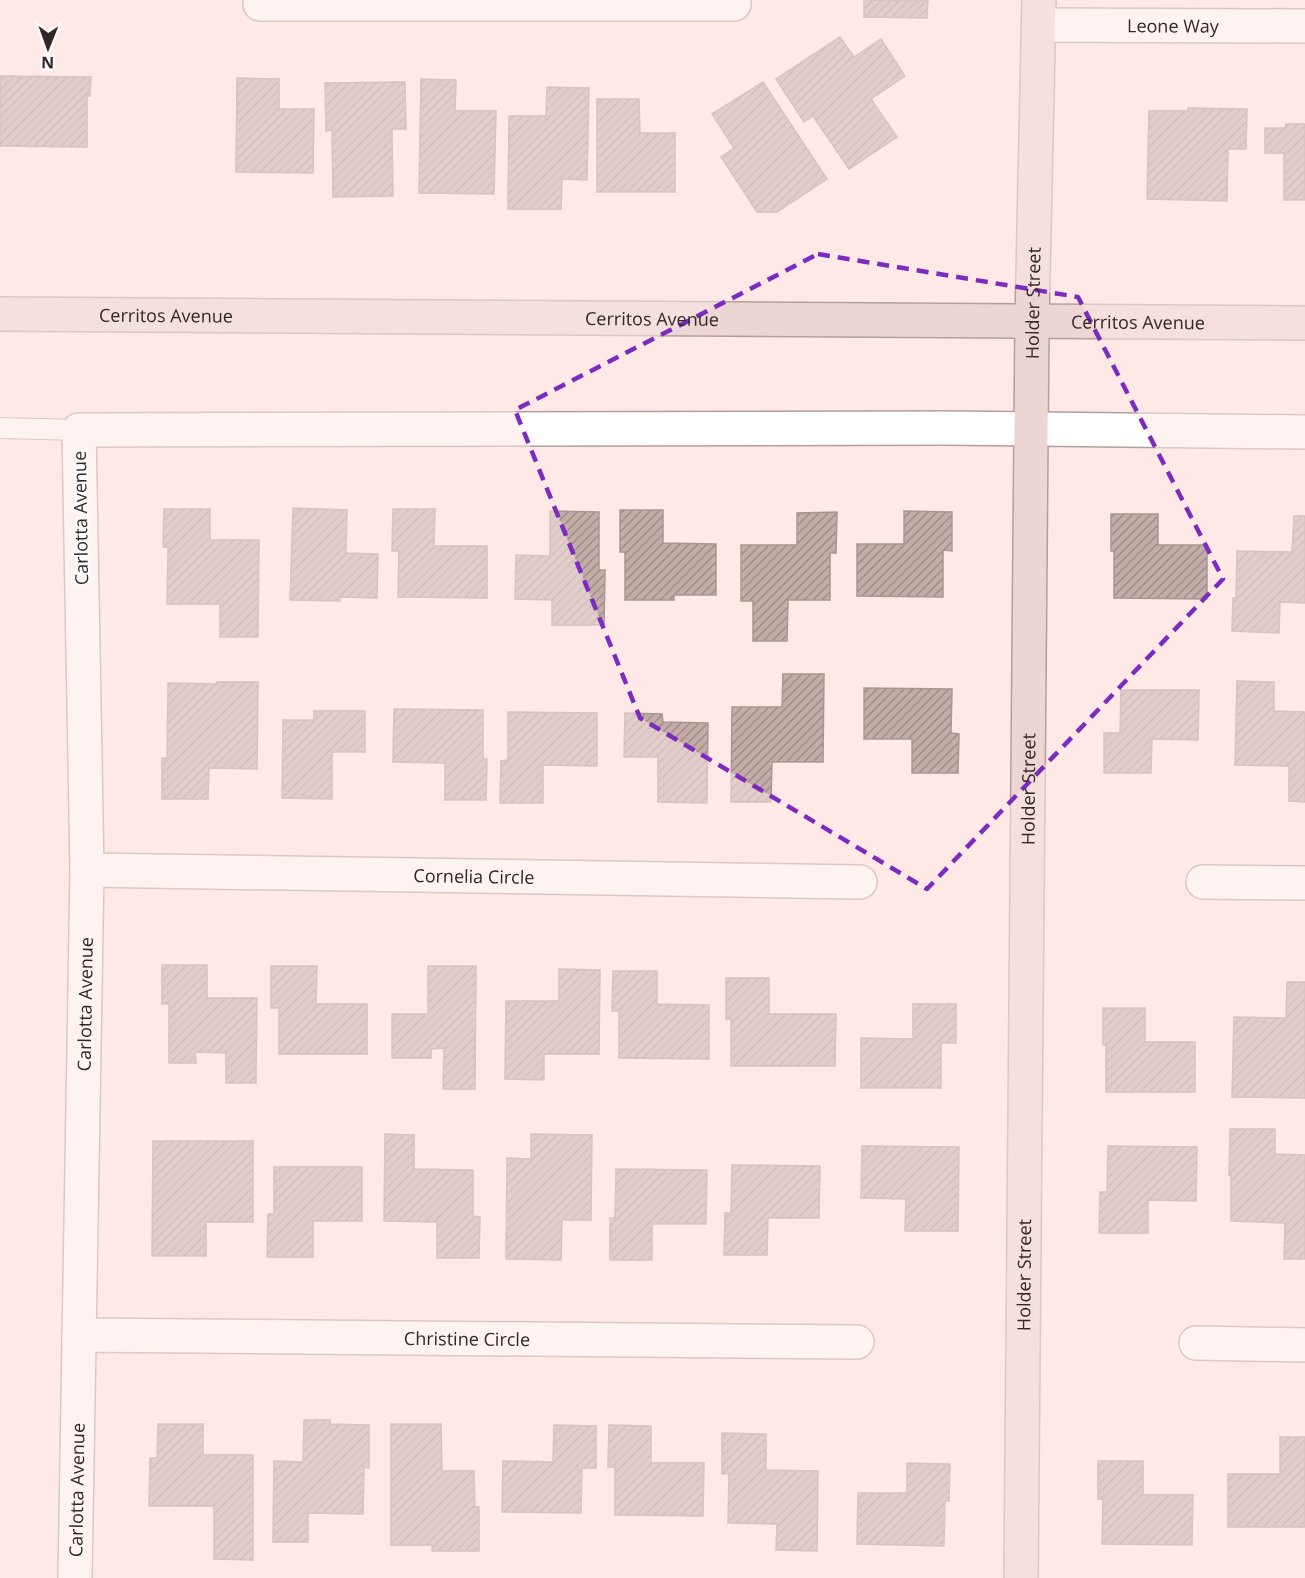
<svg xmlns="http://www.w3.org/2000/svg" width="1305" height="1578" font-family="'Open Sans',sans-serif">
	<defs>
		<pattern id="building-hatch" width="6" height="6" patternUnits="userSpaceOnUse" patternTransform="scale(1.5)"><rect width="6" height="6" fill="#c4aca8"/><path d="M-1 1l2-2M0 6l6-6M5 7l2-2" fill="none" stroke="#a08c89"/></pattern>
	</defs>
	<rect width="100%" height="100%" fill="#fee9e6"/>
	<path fill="url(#building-hatch)" stroke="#ac9491" stroke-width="1.5" d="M 864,0 L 928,0 L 927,18 L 864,17 Z
		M 840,37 L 854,57 L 881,39 L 905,76 L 871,99 L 897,137 L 849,169 L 813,116 L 804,122 L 776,79 Z
		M 0,76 L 91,77 L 90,96 L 87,96 L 87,147 L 0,146 Z
		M 237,78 L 279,79 L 279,109 L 314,109 L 313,173 L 236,172 Z
		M 421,79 L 456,80 L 455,111 L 496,111 L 494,194 L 419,193 Z
		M 405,82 L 406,129 L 392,129 L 393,196 L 333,197 L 332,130 L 326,131 L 325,83 Z
		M 763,82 L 827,179 L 777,212 L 757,212 L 721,157 L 734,148 L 712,114 Z
		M 547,87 L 589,88 L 587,180 L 562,179 L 561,209 L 508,209 L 509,116 L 546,116 Z
		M 597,99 L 639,99 L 640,133 L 675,133 L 675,192 L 597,192 Z
		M 1188,108 L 1247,109 L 1246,149 L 1228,149 L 1227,201 L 1147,199 L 1149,111 L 1188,111 Z
		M 1286,124 L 1305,124 L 1305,200 L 1284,200 L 1284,153 L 1265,153 L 1265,128 L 1285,128 Z
		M 293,508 L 347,510 L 346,553 L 378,554 L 377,598 L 340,597 L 340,601 L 290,600 Z
		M 164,509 L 210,509 L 210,540 L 259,540 L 258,637 L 220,637 L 220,604 L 167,604 L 168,547 L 163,547 Z
		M 393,509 L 435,509 L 434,546 L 487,546 L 487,598 L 398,597 L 399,551 L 392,551 Z
		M 620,510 L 663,510 L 663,543 L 716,544 L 716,595 L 674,595 L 674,600 L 625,600 L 625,552 L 620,552 Z
		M 550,511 L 599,512 L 599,570 L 605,570 L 604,625 L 552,625 L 552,600 L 515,599 L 516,555 L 550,556 Z
		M 904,511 L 952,512 L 952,551 L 943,550 L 943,597 L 857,596 L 857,544 L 904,544 Z
		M 837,512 L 836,553 L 830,553 L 830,600 L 788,600 L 787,641 L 753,641 L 753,601 L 741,601 L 741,545 L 797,545 L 797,513 Z
		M 1111,514 L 1158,514 L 1158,545 L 1207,545 L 1207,599 L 1114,598 L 1114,551 L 1111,551 Z
		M 1294,516 L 1305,516 L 1305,603 L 1280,602 L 1279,633 L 1232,631 L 1233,598 L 1236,598 L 1237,551 L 1292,552 Z
		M 783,674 L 824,674 L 823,762 L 772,762 L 771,802 L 731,802 L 732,707 L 782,707 Z
		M 1237,681 L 1274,682 L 1274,711 L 1305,712 L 1305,802 L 1289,801 L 1289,766 L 1235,765 Z
		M 217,682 L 258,682 L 257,769 L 209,768 L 208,799 L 162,799 L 162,758 L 167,758 L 168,683 L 217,684 Z
		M 864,688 L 952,689 L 951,733 L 959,734 L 958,773 L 912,773 L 912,739 L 864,739 Z
		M 1121,690 L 1199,690 L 1198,740 L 1152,739 L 1151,773 L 1104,773 L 1104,733 L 1120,733 Z
		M 394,709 L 483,710 L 483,759 L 487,759 L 486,800 L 445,800 L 445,763 L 393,762 Z
		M 314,711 L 365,711 L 365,752 L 332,752 L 332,799 L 282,798 L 283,720 L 314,720 Z
		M 508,712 L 597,713 L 597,766 L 543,765 L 543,803 L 500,803 L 501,761 L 508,760 Z
		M 625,713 L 662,714 L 663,722 L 708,723 L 707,803 L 658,802 L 658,757 L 624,757 Z
		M 162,965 L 207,965 L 207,998 L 257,998 L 256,1083 L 226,1083 L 226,1053 L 195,1052 L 196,1063 L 169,1063 L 169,1004 L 162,1004 Z
		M 271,966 L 317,966 L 316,1004 L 367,1004 L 367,1054 L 279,1054 L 279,1008 L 271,1008 Z
		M 428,966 L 476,966 L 475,1089 L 443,1089 L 444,1048 L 431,1049 L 431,1058 L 392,1058 L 392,1014 L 428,1014 Z
		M 559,969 L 600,970 L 599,1054 L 544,1054 L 544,1080 L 505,1079 L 506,1001 L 559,1001 Z
		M 613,971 L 657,971 L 657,1004 L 709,1005 L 709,1059 L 619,1058 L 619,1011 L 612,1011 Z
		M 726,978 L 769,978 L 769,1014 L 836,1014 L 835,1066 L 731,1066 L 731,1019 L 726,1019 Z
		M 1287,982 L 1305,982 L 1305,1098 L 1232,1097 L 1234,1017 L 1286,1018 Z
		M 913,1004 L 956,1004 L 956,1043 L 941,1043 L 941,1088 L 861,1088 L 861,1038 L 913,1039 Z
		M 1103,1008 L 1145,1008 L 1145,1042 L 1195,1042 L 1195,1092 L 1106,1092 L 1106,1045 L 1103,1045 Z
		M 1230,1129 L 1275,1129 L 1275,1154 L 1305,1155 L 1305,1259 L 1284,1259 L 1285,1223 L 1231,1221 L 1231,1174 L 1229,1175 Z
		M 385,1134 L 414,1135 L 414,1169 L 473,1170 L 473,1216 L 480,1217 L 479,1258 L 437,1258 L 437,1222 L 384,1221 Z
		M 531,1134 L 592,1135 L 591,1220 L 562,1220 L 561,1260 L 506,1259 L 507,1158 L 531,1159 Z
		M 153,1141 L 253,1141 L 253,1222 L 206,1222 L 206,1256 L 152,1256 Z
		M 862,1146 L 959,1147 L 958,1231 L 905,1231 L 906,1199 L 861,1198 Z
		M 1108,1146 L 1197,1147 L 1196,1201 L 1148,1200 L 1148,1233 L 1099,1233 L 1100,1192 L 1107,1192 Z
		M 732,1165 L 820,1166 L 819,1218 L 768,1218 L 767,1255 L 724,1255 L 725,1213 L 731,1213 Z
		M 274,1167 L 362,1167 L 362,1221 L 313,1221 L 313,1257 L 267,1257 L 268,1214 L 274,1214 Z
		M 616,1169 L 707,1170 L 706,1224 L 652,1224 L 652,1260 L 610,1260 L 610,1218 L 615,1218 Z
		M 304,1420 L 330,1420 L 330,1424 L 369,1425 L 369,1468 L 364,1467 L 363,1514 L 308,1513 L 308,1542 L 273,1542 L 274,1461 L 303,1462 Z
		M 158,1424 L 203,1424 L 203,1455 L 253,1455 L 253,1560 L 214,1559 L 214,1506 L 149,1506 L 150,1458 L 157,1458 Z
		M 391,1424 L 441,1424 L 442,1471 L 474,1471 L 475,1507 L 479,1507 L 479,1551 L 432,1551 L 432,1545 L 391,1545 Z
		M 554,1425 L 596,1426 L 596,1468 L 582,1468 L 581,1513 L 502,1512 L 503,1461 L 553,1462 Z
		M 609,1425 L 651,1426 L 651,1463 L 704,1463 L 703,1516 L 615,1515 L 615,1467 L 608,1467 Z
		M 722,1433 L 766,1434 L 766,1470 L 818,1471 L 817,1551 L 776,1550 L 777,1524 L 728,1523 L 729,1474 L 722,1474 Z
		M 1280,1437 L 1305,1437 L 1305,1527 L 1228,1527 L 1228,1474 L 1280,1474 Z
		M 1098,1461 L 1143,1461 L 1143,1495 L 1193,1495 L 1192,1545 L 1102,1544 L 1103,1499 L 1098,1499 Z
		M 907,1463 L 950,1464 L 949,1501 L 945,1501 L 944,1546 L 857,1544 L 858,1493 L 907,1493 Z"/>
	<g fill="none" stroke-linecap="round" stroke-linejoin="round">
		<defs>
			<path id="lane" d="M 0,428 L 79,430"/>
			<g id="street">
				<path d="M 260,4 L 734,4 L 734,0"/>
				<path id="s1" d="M 1039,25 L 1305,26"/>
				<path id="s2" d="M 87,870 L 860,882"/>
				<path d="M 1203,882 L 1305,883"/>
				<path id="s3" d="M 79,1335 L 857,1342"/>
				<path d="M 1196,1343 L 1305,1345"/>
				<path id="s4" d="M 75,1578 L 87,870 L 79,430 L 944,428 L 1305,432"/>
			</g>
			<g id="secondary">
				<path id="s5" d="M 0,314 L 1305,323"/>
				<path id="s6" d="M 1021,1578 L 1032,321 L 1039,0"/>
			</g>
		</defs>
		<use href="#lane" stroke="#b69e9a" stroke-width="22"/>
		<use href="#street" stroke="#b69e9a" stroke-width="36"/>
		<use href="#secondary" stroke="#b69e9a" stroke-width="36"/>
		<use href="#lane" stroke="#fff" stroke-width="20"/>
		<use href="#street" stroke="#fff" stroke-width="33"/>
		<use href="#secondary" stroke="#ecd5d2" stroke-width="33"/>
	</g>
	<path d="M0 0H1305V1578H0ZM 818,254 L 1078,297 L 1223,579 L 927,889 L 640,718 L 515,410 Z" fill="#fee9e6" fill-opacity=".55" fill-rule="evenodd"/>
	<path fill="none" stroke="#7b2cbf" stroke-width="4.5" stroke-dasharray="12 8" stroke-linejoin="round" d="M 818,254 L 1078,297 L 1223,579 L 927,889 L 640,718 L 515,410 Z"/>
	<g text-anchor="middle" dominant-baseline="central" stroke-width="5" stroke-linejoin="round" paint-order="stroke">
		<g font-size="18" fill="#312726" stroke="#fbfbfb">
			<text stroke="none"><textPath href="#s1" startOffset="134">Leone Way</textPath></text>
			<text stroke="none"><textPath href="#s6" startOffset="1275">Holder Street</textPath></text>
			<text stroke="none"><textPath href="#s5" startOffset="166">Cerritos Avenue</textPath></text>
			<text stroke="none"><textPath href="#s5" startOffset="652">Cerritos Avenue</textPath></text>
			<text stroke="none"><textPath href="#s5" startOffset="1138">Cerritos Avenue</textPath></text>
			<text transform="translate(80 518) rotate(-91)">Carlotta Avenue</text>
			<text stroke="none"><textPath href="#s6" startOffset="789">Holder Street</textPath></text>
			<text stroke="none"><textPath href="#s2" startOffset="387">Cornelia Circle</textPath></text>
			<text stroke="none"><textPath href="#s4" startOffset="574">Carlotta Avenue</textPath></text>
			<text stroke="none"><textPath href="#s6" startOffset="303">Holder Street</textPath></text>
			<text stroke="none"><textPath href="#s3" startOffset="388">Christine Circle</textPath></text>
			<text stroke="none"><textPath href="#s4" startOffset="88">Carlotta Avenue</textPath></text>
		</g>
	</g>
	<g transform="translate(48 48) rotate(181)" stroke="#fbfbfb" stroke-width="4.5" paint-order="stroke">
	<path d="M0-4.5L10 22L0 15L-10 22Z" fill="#312726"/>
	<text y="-9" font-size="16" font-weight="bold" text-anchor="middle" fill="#312726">N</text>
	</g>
</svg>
